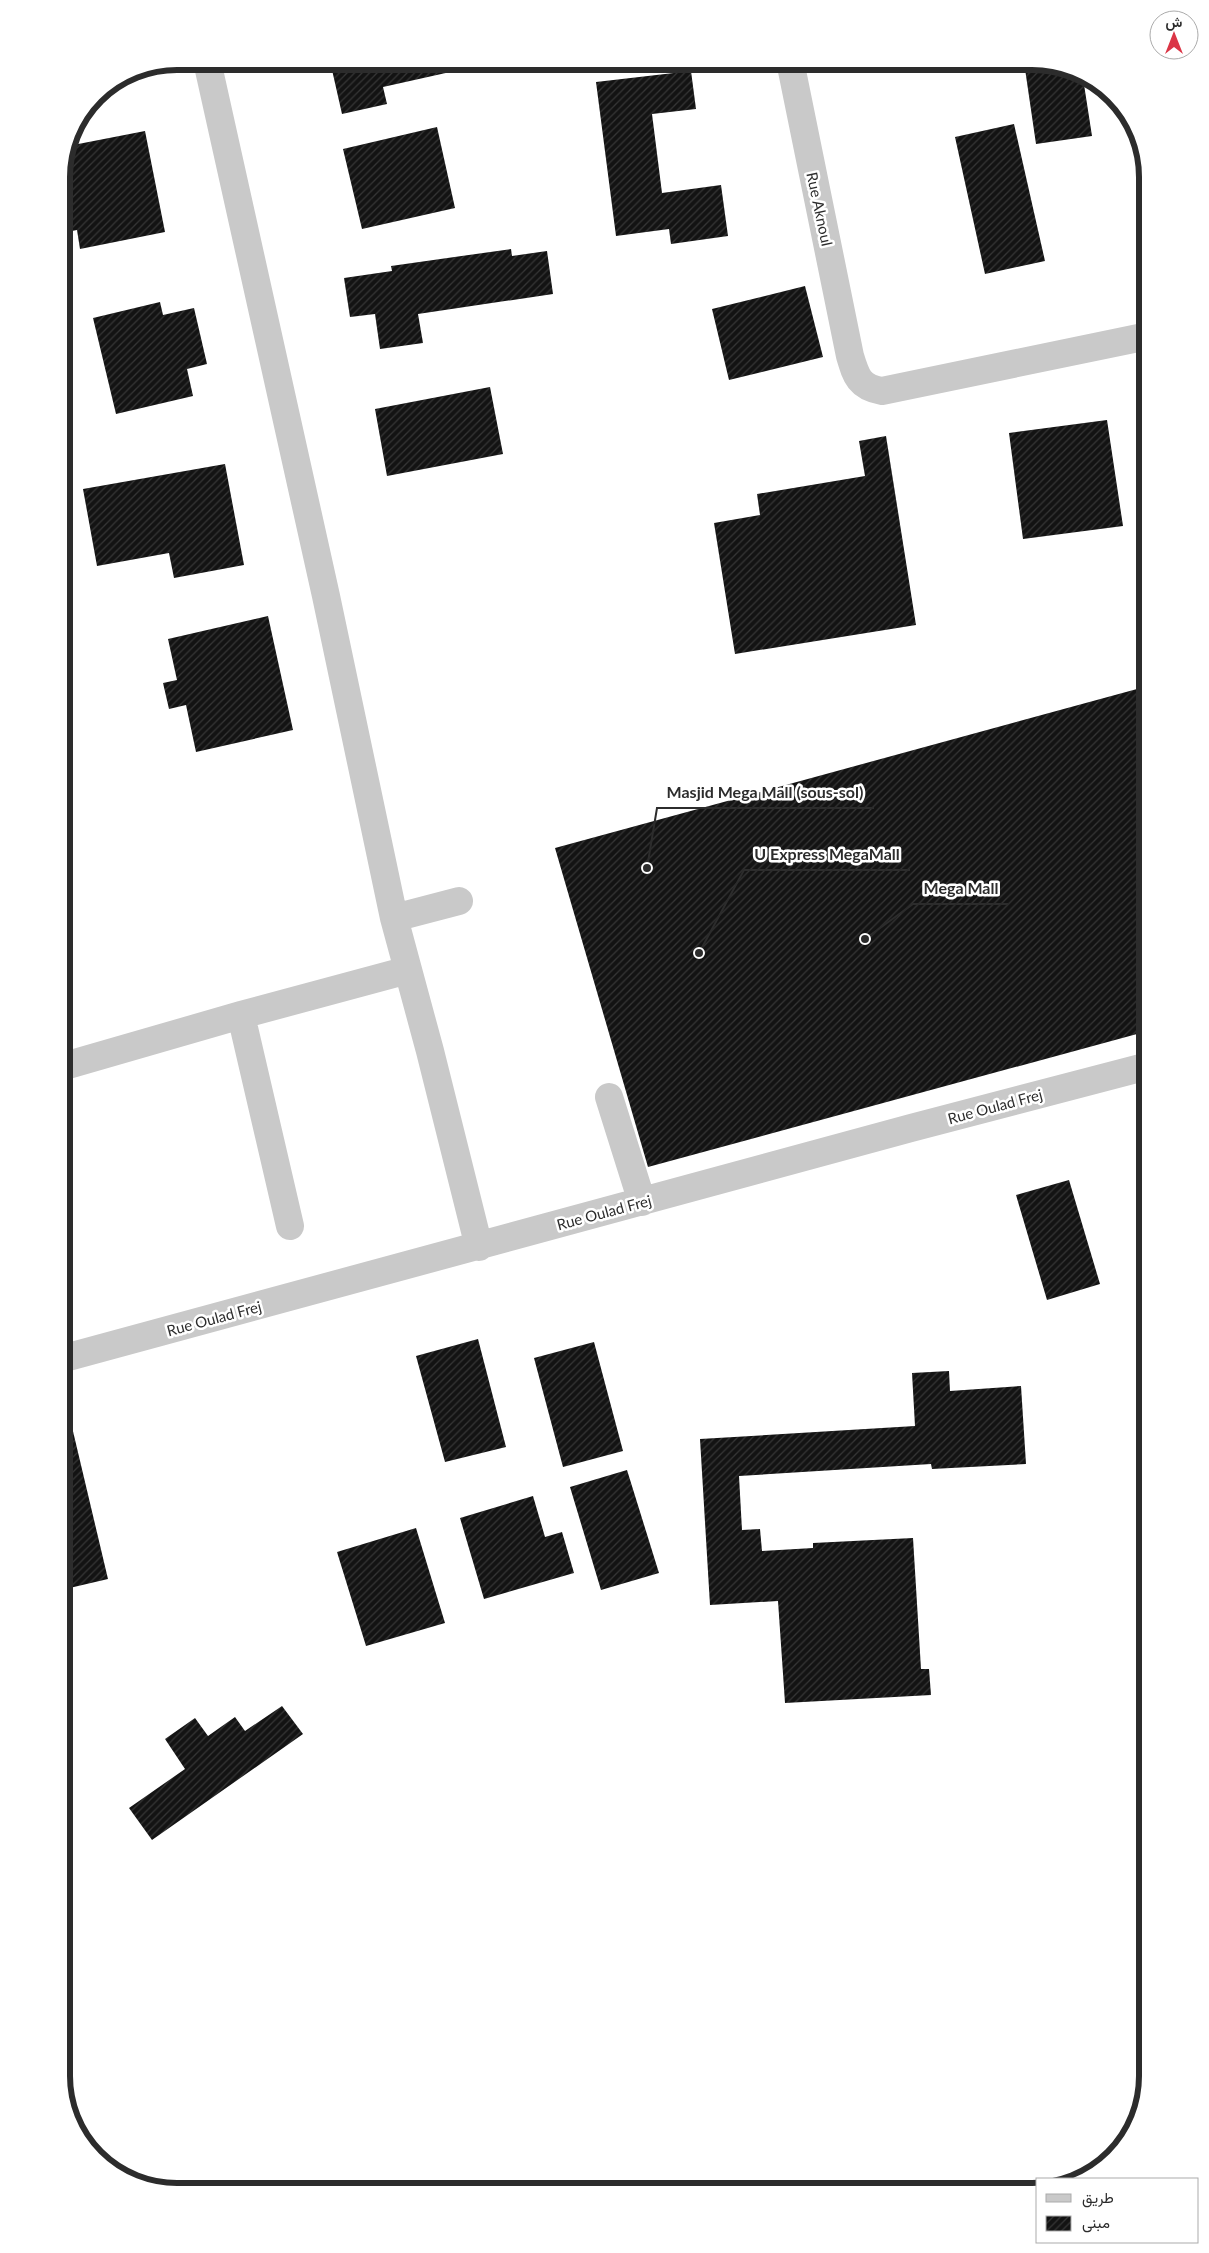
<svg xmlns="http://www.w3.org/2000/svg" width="1209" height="2253" font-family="Lato,Vazirmatn,sans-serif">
	<defs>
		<pattern id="building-hatch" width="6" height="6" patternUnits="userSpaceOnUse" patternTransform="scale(1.25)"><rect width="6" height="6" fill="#131313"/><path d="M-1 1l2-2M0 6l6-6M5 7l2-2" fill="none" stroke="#363636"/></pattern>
	</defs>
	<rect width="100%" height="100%" fill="#fff"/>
	<path fill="url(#building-hatch)" d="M 330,61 L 495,61 L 495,62 L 383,87 L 387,104 L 342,114 Z
		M 1024,62 L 1040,62 L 1083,78 L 1092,136 L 1036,144 Z
		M 691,71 L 696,109 L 652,114 L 662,193 L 721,185 L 728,236 L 671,244 L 669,229 L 616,236 L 596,82 Z
		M 1014,124 L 1045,261 L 985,274 L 955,137 Z
		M 437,127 L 455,208 L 362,229 L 343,149 Z
		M 145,131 L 165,232 L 80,249 L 77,230 L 61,233 L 61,170 L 68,146 Z
		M 511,249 L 512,256 L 547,251 L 553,294 L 418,314 L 423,343 L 380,349 L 375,314 L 350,317 L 344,278 L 392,271 L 391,266 Z
		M 805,286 L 823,357 L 729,380 L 712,309 Z
		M 160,302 L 163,315 L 194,308 L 207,364 L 187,369 L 193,396 L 116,414 L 93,318 Z
		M 490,387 L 503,454 L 387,476 L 375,409 Z
		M 1107,420 L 1123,526 L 1023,539 L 1009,433 Z
		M 886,436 L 916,625 L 735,654 L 714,523 L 760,515 L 757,494 L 865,476 L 859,441 Z
		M 225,464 L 244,565 L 174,578 L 169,553 L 97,566 L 83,489 Z
		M 268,616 L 293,730 L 196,752 L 186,705 L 169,709 L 163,683 L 177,680 L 168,639 Z
		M 1148,686 L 1148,1031 L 648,1167 L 555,848 Z
		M 1069,1180 L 1100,1284 L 1047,1300 L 1016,1195 Z
		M 478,1339 L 506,1447 L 445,1462 L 416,1356 Z
		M 594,1342 L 623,1451 L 563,1467 L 534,1358 Z
		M 949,1371 L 950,1391 L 1021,1386 L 1026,1464 L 932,1469 L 931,1464 L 739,1476 L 742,1530 L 760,1529 L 762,1551 L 813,1548 L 813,1543 L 913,1538 L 921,1669 L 929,1669 L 931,1695 L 785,1703 L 778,1601 L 710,1605 L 700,1439 L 915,1426 L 912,1373 Z
		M 72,1427 L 108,1579 L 61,1590 L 61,1429 Z
		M 627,1470 L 659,1573 L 601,1590 L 570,1487 Z
		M 533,1496 L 545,1537 L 562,1532 L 574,1573 L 484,1599 L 460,1518 Z
		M 416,1528 L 445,1623 L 366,1646 L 337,1552 Z
		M 282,1706 L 303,1734 L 152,1840 L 129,1808 L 185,1769 L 165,1739 L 195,1718 L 208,1736 L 235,1717 L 245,1731 Z"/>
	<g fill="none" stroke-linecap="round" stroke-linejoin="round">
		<path stroke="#c9c9c9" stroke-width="28" d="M 207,61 L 326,596 L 394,918 L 430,1051 L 479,1247
			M 790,61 L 850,356 C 856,376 859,387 882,391 L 1148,336
			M 394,918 L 459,901
			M 241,1015 L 290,1226
			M 61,1067 L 241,1015 L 408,970
			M 609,1097 L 642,1202
			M 61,1359 L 911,1128 L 1148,1066"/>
	</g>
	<g text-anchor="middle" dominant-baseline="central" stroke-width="5" stroke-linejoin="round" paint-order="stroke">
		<g font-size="15" fill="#2c2c2c" stroke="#fff">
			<text transform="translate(820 209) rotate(78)">Rue Aknoul</text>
			<text transform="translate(995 1106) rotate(-15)">Rue Oulad Frej</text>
			<text transform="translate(604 1212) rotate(-15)">Rue Oulad Frej</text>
			<text transform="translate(214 1318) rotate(-15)">Rue Oulad Frej</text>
		</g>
	</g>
	<path d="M0 0H1209V2253H0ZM177 70H1032A107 107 0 0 1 1139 177V2076A107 107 0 0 1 1032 2183H177A107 107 0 0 1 70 2076V177A107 107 0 0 1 177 70Z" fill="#fff" fill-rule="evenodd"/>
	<path fill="none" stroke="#2c2c2c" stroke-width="6" d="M177 70H1032A107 107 0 0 1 1139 177V2076A107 107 0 0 1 1032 2183H177A107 107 0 0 1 70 2076V177A107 107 0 0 1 177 70Z"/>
	<path fill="none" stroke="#2c2c2c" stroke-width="2" d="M647 868L657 808H874M699 953L744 870H910M865 939L913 904H1008"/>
	<g fill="#2c2c2c" stroke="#fff" stroke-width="2">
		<circle cx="647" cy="868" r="5"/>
		<circle cx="699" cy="953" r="5"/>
		<circle cx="865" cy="939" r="5"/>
	</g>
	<g font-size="16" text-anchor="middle" font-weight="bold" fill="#2c2c2c" stroke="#fff" stroke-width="5" stroke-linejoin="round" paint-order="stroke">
		<text x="765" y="798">Masjid Mega Mall (sous-sol)</text>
		<text x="827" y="860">U Express MegaMall</text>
		<text x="961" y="894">Mega Mall</text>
	</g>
	<rect x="1036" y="2178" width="162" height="65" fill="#ffffff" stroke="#ababab"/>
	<rect x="1046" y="2194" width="25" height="8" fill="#c9c9c9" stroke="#ababab"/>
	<text x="1082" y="2203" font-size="15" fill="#2c2c2c">طريق</text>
	<rect x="1046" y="2216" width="25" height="15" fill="url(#building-hatch)" stroke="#ababab"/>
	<text x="1082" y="2228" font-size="15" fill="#2c2c2c">مبنى</text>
	<g transform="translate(1174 35)"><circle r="24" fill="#ffffff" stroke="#ababab"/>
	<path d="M0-4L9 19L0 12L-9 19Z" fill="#db3546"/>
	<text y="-8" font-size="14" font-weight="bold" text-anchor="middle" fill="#2c2c2c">ش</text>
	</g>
</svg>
